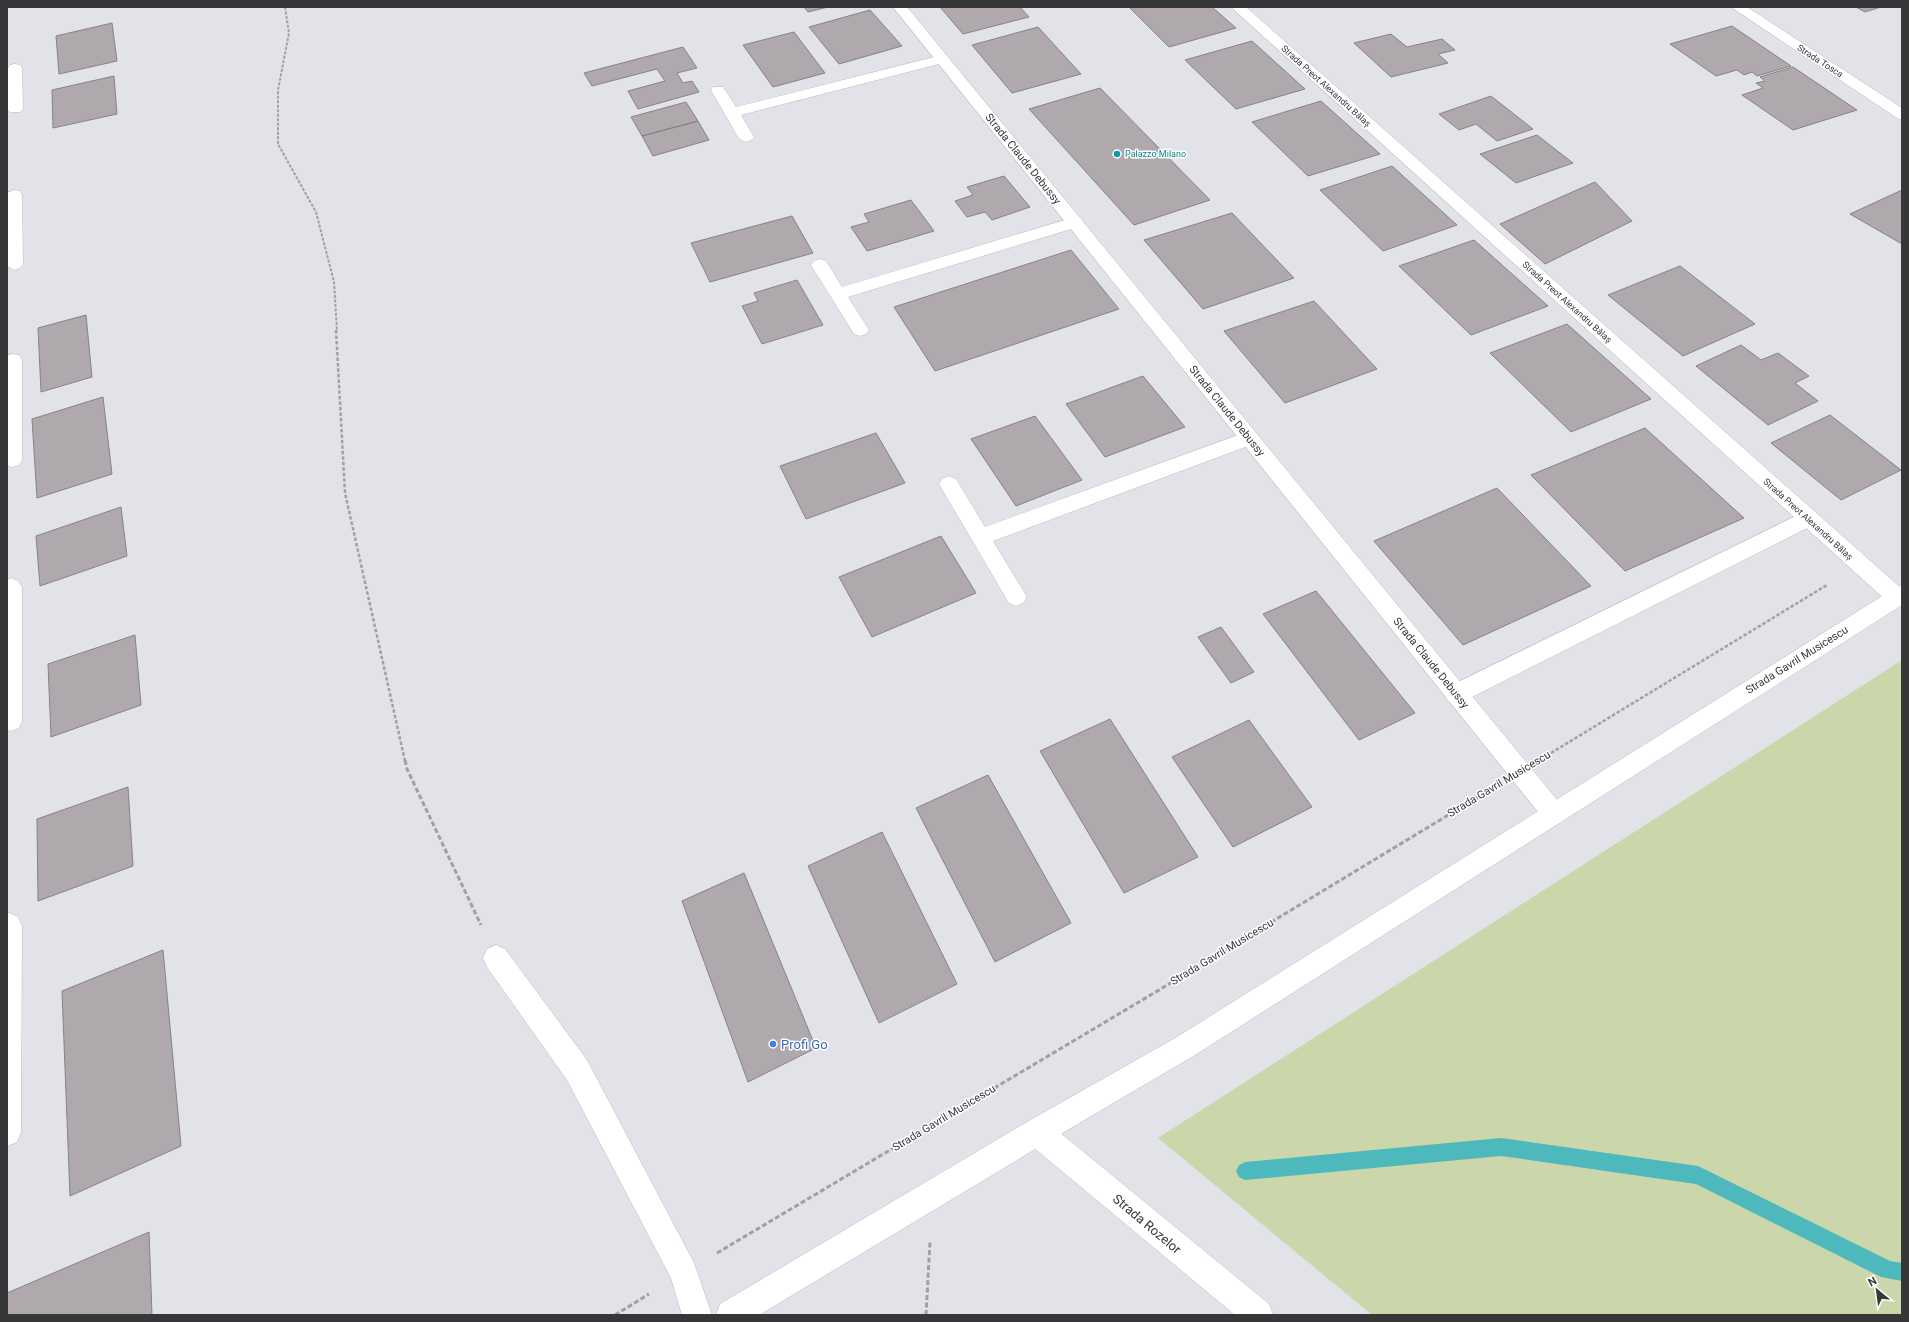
<svg xmlns="http://www.w3.org/2000/svg" width="1909" height="1322" font-family="Roboto,sans-serif">
	<rect width="100%" height="100%" fill="#e2e2e9"/>
	<path fill="#cbd6ab" d="M 1902,660 L 1902,1315 L 1372,1315 L 1158,1138 Z"/>
	<g fill="none" stroke-linecap="round" stroke-linejoin="round">
		<path fill="#4eb9bc" fill-rule="evenodd" d="M 1501,1138 L 1698,1166 L 1890,1261 L 1902,1263 L 1902,1281 L 1881,1277 L 1696,1184 L 1501,1156 L 1245,1180 L 1239,1177 L 1236,1171 L 1239,1165 L 1245,1162 Z"/>
	</g>
	<path fill="#afa8ac" stroke="#888285" d="M 804,7 L 828,7 L 808,12 Z
		M 940,7 L 1020,7 L 1029,17 L 963,34 Z
		M 1129,7 L 1212,7 L 1236,28 L 1169,47 Z
		M 1856,7 L 1881,7 L 1865,12 Z
		M 870,10 L 902,46 L 839,64 L 809,27 Z
		M 112,23 L 117,61 L 59,74 L 56,36 Z
		M 1732,26 L 1791,66 L 1757,76 L 1752,72 L 1744,75 L 1737,70 L 1716,76 L 1670,44 Z
		M 1038,27 L 1081,74 L 1012,93 L 972,45 Z
		M 794,32 L 825,73 L 773,87 L 743,45 Z
		M 1391,34 L 1407,47 L 1442,39 L 1455,50 L 1438,54 L 1448,63 L 1391,77 L 1354,43 Z
		M 1252,41 L 1305,89 L 1236,109 L 1185,60 Z
		M 683,47 L 697,68 L 677,73 L 683,83 L 692,81 L 699,92 L 638,109 L 628,91 L 665,81 L 657,69 L 592,86 L 584,73 Z
		M 1793,67 L 1857,110 L 1793,130 L 1742,95 L 1763,88 L 1756,83 L 1765,81 L 1760,77 Z
		M 114,76 L 117,114 L 53,128 L 52,90 Z
		M 1100,88 L 1210,200 L 1134,225 L 1029,109 Z
		M 1491,96 L 1533,129 L 1497,141 L 1476,124 L 1459,130 L 1439,114 Z
		M 1321,101 L 1380,154 L 1308,176 L 1252,122 Z
		M 686,102 L 698,121 L 642,136 L 631,117 Z
		M 698,121 L 709,140 L 653,156 L 642,136 Z
		M 1537,135 L 1573,163 L 1516,183 L 1480,154 Z
		M 1392,166 L 1457,225 L 1383,251 L 1320,190 Z
		M 1004,176 L 1030,207 L 992,220 L 985,212 L 967,217 L 955,201 L 973,195 L 967,187 Z
		M 1595,182 L 1632,221 L 1545,264 L 1500,224 Z
		M 1902,190 L 1902,244 L 1850,214 Z
		M 911,200 L 934,231 L 867,251 L 851,227 L 869,222 L 864,214 Z
		M 1232,213 L 1294,278 L 1203,309 L 1144,240 Z
		M 792,216 L 813,253 L 710,282 L 691,243 Z
		M 1474,240 L 1548,306 L 1471,335 L 1399,266 Z
		M 1071,250 L 1119,309 L 935,371 L 894,307 Z
		M 1680,266 L 1755,324 L 1683,356 L 1608,295 Z
		M 797,280 L 823,325 L 762,344 L 742,306 L 758,301 L 754,293 Z
		M 1314,301 L 1377,369 L 1285,403 L 1224,331 Z
		M 86,315 L 92,377 L 41,392 L 38,328 Z
		M 1567,324 L 1651,399 L 1571,432 L 1490,353 Z
		M 1741,345 L 1761,360 L 1778,353 L 1809,376 L 1795,383 L 1818,401 L 1768,425 L 1696,366 Z
		M 1143,376 L 1185,427 L 1105,457 L 1066,404 Z
		M 103,397 L 112,474 L 37,498 L 32,419 Z
		M 1830,415 L 1901,470 L 1841,500 L 1771,443 Z
		M 1035,416 L 1082,480 L 1016,506 L 971,439 Z
		M 1645,428 L 1744,518 L 1625,571 L 1531,475 Z
		M 876,433 L 905,483 L 806,519 L 780,466 Z
		M 1497,488 L 1591,586 L 1463,645 L 1374,541 Z
		M 121,507 L 127,556 L 40,586 L 36,536 Z
		M 941,536 L 976,593 L 872,637 L 839,577 Z
		M 1316,591 L 1415,713 L 1359,740 L 1263,614 Z
		M 1221,627 L 1254,672 L 1231,683 L 1198,637 Z
		M 135,635 L 141,705 L 51,737 L 48,664 Z
		M 1110,719 L 1198,857 L 1124,893 L 1040,751 Z
		M 1249,720 L 1312,807 L 1233,847 L 1172,757 Z
		M 988,775 L 1071,923 L 995,962 L 916,808 Z
		M 128,787 L 133,866 L 38,901 L 37,819 Z
		M 882,832 L 957,984 L 879,1023 L 808,866 Z
		M 744,873 L 816,1048 L 748,1082 L 682,901 Z
		M 163,950 L 181,1146 L 70,1196 L 62,991 Z
		M 149,1232 L 152,1315 L 7,1315 L 7,1293 Z"/>
	<g fill="none" stroke-linecap="round" stroke-linejoin="round">
		<defs>
			<path id="service" d="M 942,55 L 947,56 L 949,59 L 947,62 L 741,115 L 754,137 L 751,140 L 746,142 L 741,140 L 738,137 L 711,90 L 713,87 L 723,87 L 736,107 Z
				M 15,64 L 20,65 L 22,68 L 23,109 L 20,112 L 10,112 L 7,109 L 8,68 L 10,65 Z
				M 14,190 L 20,191 L 22,195 L 23,264 L 20,268 L 14,270 L 7,266 L 7,193 Z
				M 1075,217 L 1081,218 L 1083,222 L 1081,226 L 848,297 L 869,330 L 866,334 L 860,336 L 854,334 L 811,265 L 814,261 L 820,259 L 826,261 L 842,287 Z
				M 13,354 L 19,355 L 22,360 L 22,460 L 19,465 L 12,467 L 7,466 L 7,355 Z
				M 1249,431 L 1256,433 L 1259,438 L 1256,443 L 993,541 L 1027,597 L 1023,603 L 1016,606 L 1009,603 L 939,484 L 942,479 L 949,476 L 956,479 L 985,527 Z
				M 1808,510 L 1815,512 L 1818,518 L 1815,524 L 1464,701 L 1456,704 L 1448,701 L 1445,694 L 1448,687 Z
				M 11,578 L 18,581 L 22,587 L 22,721 L 19,728 L 11,731 L 7,730 L 7,580 Z
				M 9,913 L 18,917 L 22,926 L 21,1132 L 17,1142 L 7,1146 L 7,914 Z
				M 496,945 L 505,949 L 587,1060 L 694,1263 L 712,1315 L 682,1315 L 671,1278 L 567,1080 L 487,967 L 483,958 L 487,949 Z"/>
			<path id="minor" d="M 893,7 L 907,7 L 1562,806 L 1566,814 L 1562,822 L 1554,825 L 1546,822 Z
				M 1231,7 L 1246,7 L 1902,589 L 1902,604 L 1896,606 L 1889,603 Z
				M 1731,7 L 1747,7 L 1902,108 L 1902,120 L 1897,118 Z
				M 1037,1118 L 1047,1122 L 1269,1304 L 1273,1315 L 1235,1315 L 1027,1142 L 1023,1132 L 1027,1122 Z"/>
			<path id="tertiary" d="M 1902,585 L 1902,605 L 1195,1055 L 1047,1142 L 759,1315 L 716,1315 L 720,1304 L 1027,1122 L 1177,1037 L 1895,588 Z"/>
		</defs>
		<use href="#service" stroke="#bbbbc2" stroke-width="1"/>
		<use href="#minor" stroke="#bbbbc2" stroke-width="1"/>
		<use href="#tertiary" stroke="#bbbbc2" stroke-width="1"/>
		<path stroke="#a0a0a5" stroke-width="2" stroke-dasharray="3 1.5" stroke-linecap="butt" d="M 285,7 L 289,33 L 278,90 L 278,144 L 316,212 L 334,282 L 337,331"/>
		<path stroke="#a0a0a5" stroke-width="2.5" stroke-dasharray="3.5 2" stroke-linecap="butt" d="M 336,330 L 345,493 L 405,761
			M 1551,753 L 1827,585"/>
		<path stroke="#a0a0a5" stroke-width="3" stroke-dasharray="5 2.5" stroke-linecap="butt" d="M 405,760 L 407,769 L 481,925
			M 717,1253 L 1154,993 L 1488,791
			M 615,1315 L 649,1294
			M 926,1315 L 930,1242"/>
		<use href="#service" fill="#fff" fill-rule="evenodd"/>
		<use href="#minor" fill="#fff" fill-rule="evenodd"/>
		<use href="#tertiary" fill="#fff" fill-rule="evenodd"/>
	</g>
	<circle fill="#0f9aa8" stroke="#fff" stroke-width="1.5" cx="1117" cy="154" r="4"/>
	<circle fill="#3f7fe0" stroke="#fff" stroke-width="1.5" cx="773" cy="1044" r="4"/>
	<g text-anchor="middle" dominant-baseline="central" stroke-width="3" stroke-linejoin="round" paint-order="stroke">
		<g font-size="9" fill="#37373a" stroke="#fff">
			<text transform="translate(1820 61) rotate(33)">Strada Tosca</text>
			<text transform="translate(1326 86) rotate(42)">Strada Preot Alexandru Bălaș</text>
			<text transform="translate(1567 302) rotate(42)">Strada Preot Alexandru Bălaș</text>
			<text transform="translate(1808 519) rotate(42)">Strada Preot Alexandru Bălaș</text>
		</g>
		<g font-size="9" fill="#0d838f" stroke="#fff" text-anchor="start">
			<text x="1125" y="154">Palazzo Milano</text>
		</g>
		<g font-size="11" fill="#37373a" stroke="#fff">
			<text transform="translate(1023 159) rotate(51)">Strada Claude Debussy</text>
			<text transform="translate(1227 411) rotate(51)">Strada Claude Debussy</text>
			<text transform="translate(1797 660) rotate(-32)">Strada Gavril Musicescu</text>
			<text transform="translate(1431 663) rotate(51)">Strada Claude Debussy</text>
			<text transform="translate(1499 784) rotate(-31)">Strada Gavril Musicescu</text>
			<text transform="translate(1222 952) rotate(-31)">Strada Gavril Musicescu</text>
			<text transform="translate(944 1118) rotate(-31)">Strada Gavril Musicescu</text>
		</g>
		<g font-size="13" fill="#366cbe" stroke="#fff" text-anchor="start">
			<text x="781" y="1044">Profi Go</text>
		</g>
		<g font-size="13" fill="#37373a" stroke="#fff">
			<text transform="translate(1147 1224) rotate(40)">Strada Rozelor</text>
		</g>
	</g>
	<rect width="1909" height="1322" fill="none" stroke="#37373a" stroke-width="16"/>
	<g transform="translate(1877 1290) rotate(331)" stroke="#ffffff" stroke-width="3" paint-order="stroke">
	<path d="M0-3L7 15L0 10L-7 15Z" fill="#37373a"/>
	<text y="-6" font-size="11" font-weight="bold" text-anchor="middle" fill="#37373a">N</text>
	</g>
</svg>
